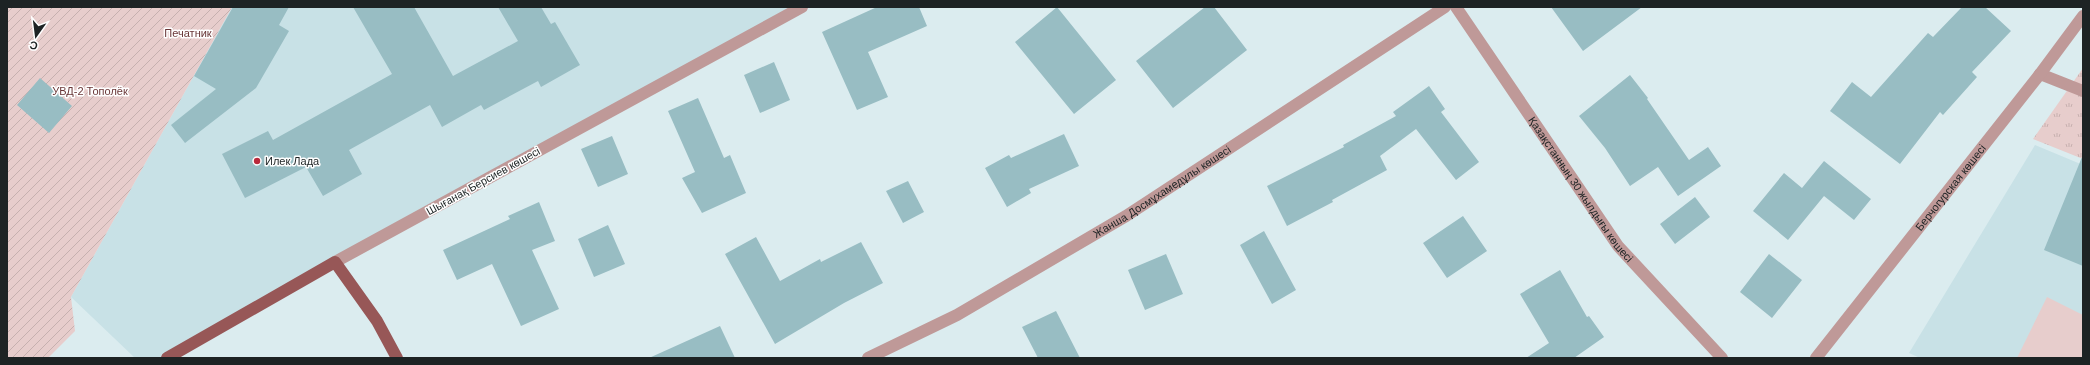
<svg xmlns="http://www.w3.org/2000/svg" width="2090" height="365" font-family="Arial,sans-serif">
	<defs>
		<pattern id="grass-tufts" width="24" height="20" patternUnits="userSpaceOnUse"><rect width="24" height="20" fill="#e7cdcc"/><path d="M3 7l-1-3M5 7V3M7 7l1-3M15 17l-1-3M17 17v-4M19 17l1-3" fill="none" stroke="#c6b0af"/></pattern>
		<pattern id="garden-furrows" width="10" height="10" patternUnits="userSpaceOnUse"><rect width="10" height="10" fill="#e7cdcc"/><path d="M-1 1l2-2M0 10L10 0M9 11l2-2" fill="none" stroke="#c6b0af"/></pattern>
	</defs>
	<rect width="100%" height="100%" fill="#dbecef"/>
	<path fill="#c8e1e6" d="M 232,7 L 802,7 L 167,358 L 135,358 L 71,297 Z
		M 2035,145 L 2083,165 L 2083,358 L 1920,358 L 1909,353 Z"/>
	<path fill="url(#grass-tufts)" d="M 2083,68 L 2083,159 L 2033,139 Z"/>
	<path fill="url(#garden-furrows)" d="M 7,7 L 232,7 L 71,297 L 75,331 L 48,358 L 7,358 Z"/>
	<path fill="#e7cdcc" d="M 2047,297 L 2083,315 L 2083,358 L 2017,358 Z"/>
	<path fill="#98bdc3" d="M 233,7 L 289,7 L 279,25 L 289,31 L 256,88 L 185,143 L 171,125 L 216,89 L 194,76 Z
		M 353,7 L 414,7 L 453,76 L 518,41 L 498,7 L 541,7 L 551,24 L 555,22 L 580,65 L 541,87 L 538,81 L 484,110 L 481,105 L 442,127 L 430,105 L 349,150 L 362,174 L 323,196 L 306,167 L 245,198 L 222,154 L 268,131 L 273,140 L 392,74 Z
		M 877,7 L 919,7 L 927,26 L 868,52 L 888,97 L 857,110 L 822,32 Z
		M 1057,7 L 1116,80 L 1074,114 L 1015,42 Z
		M 1205,7 L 1214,7 L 1247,50 L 1173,108 L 1136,61 Z
		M 1551,7 L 1642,7 L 1583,51 Z
		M 1962,7 L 1985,7 L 2011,31 L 1972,72 L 1977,77 L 1943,115 L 1940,112 L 1900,164 L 1830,111 L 1852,82 L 1871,97 L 1928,33 L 1933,37 Z
		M 774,62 L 790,100 L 760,113 L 744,75 Z
		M 1630,75 L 1648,98 L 1647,99 L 1689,160 L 1708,147 L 1721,166 L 1678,196 L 1658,167 L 1630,186 L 1605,148 L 1579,116 Z
		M 40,78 L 72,106 L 49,133 L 17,105 Z
		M 1429,86 L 1445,109 L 1441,112 L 1479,162 L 1456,180 L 1416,129 L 1380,156 L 1387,170 L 1332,200 L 1333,202 L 1287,226 L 1267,186 L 1344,147 L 1343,145 L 1396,116 L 1393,112 Z
		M 698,98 L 724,158 L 730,155 L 746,193 L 702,213 L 682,178 L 695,172 L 668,111 Z
		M 1064,134 L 1079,166 L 1029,189 L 1031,193 L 1007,207 L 985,168 L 1009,155 L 1011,158 Z
		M 612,136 L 628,174 L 598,187 L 581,149 Z
		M 2082,157 L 2083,157 L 2083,266 L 2044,250 Z
		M 1824,161 L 1871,199 L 1854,220 L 1824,196 L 1788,240 L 1753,211 L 1784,173 L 1802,188 Z
		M 908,181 L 924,212 L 903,223 L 886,191 Z
		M 1695,197 L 1710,217 L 1675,244 L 1660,224 Z
		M 539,202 L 555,241 L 532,250 L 559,309 L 521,326 L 492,264 L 457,280 L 443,250 L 510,219 L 508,216 Z
		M 1463,216 L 1487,251 L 1447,278 L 1423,243 Z
		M 608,225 L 625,264 L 594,277 L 578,239 Z
		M 1264,231 L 1296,290 L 1272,304 L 1240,245 Z
		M 756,237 L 780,281 L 820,259 L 821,262 L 861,242 L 883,283 L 844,303 L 775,344 L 725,254 Z
		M 1166,254 L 1183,294 L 1145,310 L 1128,270 Z
		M 1769,254 L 1802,280 L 1772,318 L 1740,292 Z
		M 1560,270 L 1587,317 L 1589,316 L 1604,337 L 1574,358 L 1526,358 L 1549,343 L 1520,294 Z
		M 1056,311 L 1080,358 L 1038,358 L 1022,327 Z
		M 720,326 L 735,358 L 649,358 Z"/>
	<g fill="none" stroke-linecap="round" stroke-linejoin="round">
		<g stroke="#bf9998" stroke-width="12">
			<path id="s1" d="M 1456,7 L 1618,246 L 1722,358"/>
			<path d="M 2040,74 L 2083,91"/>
			<path d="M 335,262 L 802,7"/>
			<path id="s2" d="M 868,358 L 957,315 L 1126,216 L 1445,7"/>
			<path id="s3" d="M 1816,358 L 2040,74 L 2083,16"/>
		</g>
		<path stroke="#975757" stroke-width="12" d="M 167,358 L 335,262 L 377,321 L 397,358"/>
	</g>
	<circle fill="#ba293b" stroke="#fff" stroke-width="1.5" cx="257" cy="161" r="4"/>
	<g text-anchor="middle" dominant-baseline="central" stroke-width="3" stroke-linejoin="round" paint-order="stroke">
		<g font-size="11" fill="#693738" stroke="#fff">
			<text x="188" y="33">Печатник</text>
			<text x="90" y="91">УВД-2 Тополёк</text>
		</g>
		<g font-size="11" fill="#1d2324" stroke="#fff" text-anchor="start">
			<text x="265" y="161">Илек Лада</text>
		</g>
		<g font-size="11" fill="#1d2324" stroke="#fff">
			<text transform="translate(483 181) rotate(-29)">Шығанақ Берсиев көшесі</text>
			<text stroke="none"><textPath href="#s3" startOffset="217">Берчогурская көшесі</textPath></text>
			<text stroke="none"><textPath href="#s1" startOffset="221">Қазақстанның 30 жылдығы көшесі</textPath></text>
			<text stroke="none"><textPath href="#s2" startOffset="338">Жанша Досмұхамедұлы көшесі</textPath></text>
		</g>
	</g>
	<rect width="2090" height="365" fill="none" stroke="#1d2324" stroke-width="16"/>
	<g transform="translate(36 36) rotate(194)" stroke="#ffffff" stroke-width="3" paint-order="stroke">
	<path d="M0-3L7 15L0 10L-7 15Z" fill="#1d2324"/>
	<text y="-6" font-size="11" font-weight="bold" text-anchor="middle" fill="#1d2324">С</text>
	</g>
</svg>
